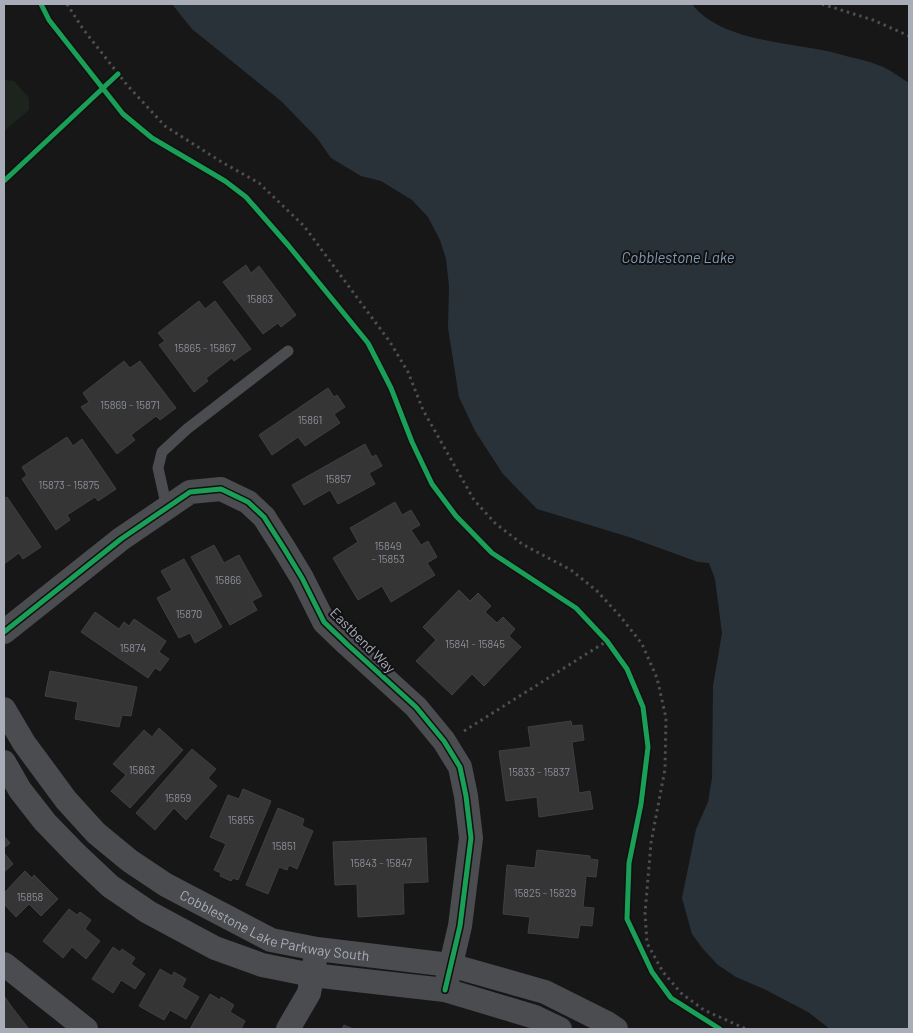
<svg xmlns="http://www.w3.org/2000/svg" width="913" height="1033" font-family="Barlow,sans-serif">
	<rect width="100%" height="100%" fill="#171717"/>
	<path fill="#1d241e" d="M 4,80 L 14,81 L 29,98 L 29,110 L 4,131 Z"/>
	<path fill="#2a3239" d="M 172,4 L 692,4 C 722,43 794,42 839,54 C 853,58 870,61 883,67 C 892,71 901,78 909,83 L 909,1029 L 830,1029 L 808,1012 L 764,989 L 736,977 L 718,965 L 703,949 L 692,934 L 682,898 L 696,829 L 708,802 L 712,778 L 713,686 L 722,633 L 715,579 L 709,563 L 698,562 L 629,537 L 537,509 L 503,474 L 475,431 L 459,397 L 448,328 L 449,286 L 446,259 L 440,240 L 428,217 L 412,200 L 381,181 L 361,176 L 331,158 L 317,138 L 281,101 L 192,29 Z"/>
	<path fill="#353536" stroke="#3f4043" d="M 246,265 L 251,273 L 259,266 L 296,315 L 281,327 L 278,323 L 263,334 L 223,282 Z
		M 199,301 L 205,309 L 215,301 L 251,349 L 234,361 L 232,358 L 206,378 L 208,381 L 194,392 L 159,345 L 165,341 L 158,333 Z
		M 124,361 L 130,368 L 140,361 L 176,408 L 160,420 L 156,416 L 131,435 L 135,440 L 117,454 L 81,407 L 89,402 L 83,393 Z
		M 328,388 L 334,397 L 337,395 L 345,407 L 334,414 L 340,423 L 305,446 L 298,437 L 272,455 L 259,435 Z
		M 67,437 L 73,446 L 82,439 L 116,489 L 98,501 L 95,497 L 67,515 L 70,520 L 56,530 L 22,479 L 27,475 L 22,467 Z
		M 365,444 L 372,457 L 376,455 L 382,466 L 369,473 L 375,484 L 338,504 L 330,490 L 304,505 L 292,485 Z
		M 7,497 L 41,547 L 23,559 L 19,553 L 4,564 L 4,499 Z
		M 395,502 L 402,515 L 411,510 L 420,525 L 411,530 L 421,545 L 428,541 L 437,557 L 427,563 L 435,575 L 391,602 L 382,586 L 358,600 L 333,558 L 358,542 L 350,528 Z
		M 214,545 L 224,563 L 239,555 L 262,596 L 252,601 L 257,610 L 230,625 L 191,557 Z
		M 184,559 L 222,627 L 195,643 L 190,633 L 179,638 L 157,598 L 172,590 L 161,571 Z
		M 459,590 L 470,601 L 478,593 L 491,606 L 485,612 L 497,623 L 503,617 L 515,629 L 509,636 L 521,647 L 484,686 L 472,674 L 452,695 L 416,661 L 436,640 L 423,627 Z
		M 95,612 L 119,629 L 124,622 L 129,626 L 134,619 L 166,641 L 159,652 L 169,659 L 160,671 L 155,668 L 148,678 L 81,632 Z
		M 50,671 L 137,687 L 131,716 L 122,715 L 119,727 L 75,719 L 78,702 L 45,696 Z
		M 571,721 L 572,726 L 582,725 L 584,740 L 572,742 L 579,793 L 590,791 L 593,809 L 539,817 L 537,797 L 506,801 L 499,751 L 531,747 L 528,727 Z
		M 159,728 L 183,750 L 130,808 L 111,791 L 126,775 L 113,764 L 144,730 L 152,737 Z
		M 192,749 L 216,769 L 208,778 L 217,786 L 186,820 L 174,808 L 155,830 L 136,813 Z
		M 243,789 L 271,801 L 238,880 L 233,878 L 231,881 L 220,876 L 221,873 L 214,870 L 226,844 L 210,837 L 228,795 L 239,799 Z
		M 278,808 L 304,819 L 302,826 L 313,831 L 297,869 L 289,865 L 287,870 L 279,867 L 268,894 L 246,885 Z
		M 4,836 L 10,843 L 4,848 Z
		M 426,838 L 428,882 L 403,883 L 404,914 L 358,917 L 357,884 L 335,885 L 333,842 Z
		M 537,850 L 590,856 L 590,859 L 598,860 L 596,877 L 586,876 L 583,907 L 594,908 L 592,926 L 580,925 L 578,938 L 528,933 L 530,917 L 503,914 L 507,865 L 535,868 Z
		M 4,853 L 13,864 L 4,872 Z
		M 25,871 L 32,878 L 34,875 L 58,899 L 41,916 L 29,904 L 16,917 L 4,904 L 4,893 Z
		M 69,909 L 77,915 L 80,912 L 91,920 L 85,929 L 100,941 L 86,959 L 72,947 L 63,958 L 43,941 Z
		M 113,947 L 120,952 L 122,949 L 135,958 L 131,964 L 145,974 L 135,989 L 121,980 L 113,993 L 92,979 Z
		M 160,969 L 172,976 L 174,972 L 186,979 L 182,987 L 199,997 L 186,1019 L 170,1010 L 164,1020 L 139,1006 Z
		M 210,994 L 220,1000 L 221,997 L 234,1005 L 230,1012 L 245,1021 L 241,1029 L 190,1029 Z
		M 5,997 L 11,1006 L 29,1029 L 4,1029 Z
		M 344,1025 L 353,1029 L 342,1029 Z"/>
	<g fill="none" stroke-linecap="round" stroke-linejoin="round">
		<path stroke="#4d4e52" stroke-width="3" stroke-dasharray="2.5 4" stroke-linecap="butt" d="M 67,4 L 83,29 L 127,85 L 165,126 L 220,161 L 259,183 L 304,226 L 390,342 L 408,372 L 423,410 L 474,500 L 495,523 L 522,544 L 571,570 L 597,591 L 620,616 L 642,644 L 657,678 L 666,718 L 665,769 L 651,843 L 645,913 L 647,943 L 663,972 L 681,993 L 704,1010 L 746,1029
			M 822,4 L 873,20 L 909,36
			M 464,731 L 607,641"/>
		<path stroke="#4b4c50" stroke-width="11" d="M 167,508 L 158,468 L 162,452 L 187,429 L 288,351"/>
		<g stroke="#4b4c50" stroke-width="24">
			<path d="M 4,632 L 121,539 L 190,492 L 221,489 L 248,502 L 264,517 L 285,550 L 302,578 L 324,622 L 348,645 L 416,707 L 444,741 L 460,767 L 466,796 L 471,838 L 460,926 L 445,990"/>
			<path id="s1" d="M 4,709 L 24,743 L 66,800 L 96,833 L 130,861 L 166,885 L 271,940 L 317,949 L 450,965 L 545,992 L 607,1023 L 616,1029"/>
			<path d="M 4,762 L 20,790 L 45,822 L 76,854 L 110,886 L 148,912 L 215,948 L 262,965 L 312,975 L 445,990 L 535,1017 L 560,1029"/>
			<path d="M 4,964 L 86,1029"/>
			<path d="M 288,1029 L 309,993 L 315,960"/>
		</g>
		<defs>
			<path id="cycleway" d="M 41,4 L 49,20 L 123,114 L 152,138 L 225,181 L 246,197 L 288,245 L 368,343 L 391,388 L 412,442 L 432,484 L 456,516 L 492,553 L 576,608 L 607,641 L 627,669 L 643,707 L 648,747 L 641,804 L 629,863 L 627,919 L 652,972 L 671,998 L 720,1029
				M 4,181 L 118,74
				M 4,632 L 121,539 L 190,492 L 221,489 L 248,502 L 264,517 L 285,550 L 302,578 L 324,622 L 348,645 L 416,707 L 444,741 L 460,767 L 466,796 L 471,838 L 460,926 L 445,990"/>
		</defs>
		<use href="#cycleway" stroke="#111113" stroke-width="8"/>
		<use href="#cycleway" stroke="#1a9f57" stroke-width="5"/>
	</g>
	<g text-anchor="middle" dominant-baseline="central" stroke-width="4" stroke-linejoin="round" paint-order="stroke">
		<g font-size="11" fill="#8b8f98">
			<text x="260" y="298">15863</text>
			<text x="205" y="347">15865 - 15867</text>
			<text x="130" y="404">15869 - 15871</text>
			<text x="310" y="419">15861</text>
			<text x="338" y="478">15857</text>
			<text x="69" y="484">15873 - 15875</text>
			<text x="388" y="545">15849<tspan x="388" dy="13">- 15853</tspan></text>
			<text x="228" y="579">15866</text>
			<text x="189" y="613">15870</text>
			<text x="475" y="643">15841 - 15845</text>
			<text x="133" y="647">15874</text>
			<text x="142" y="769">15863</text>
			<text x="539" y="771">15833 - 15837</text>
			<text x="178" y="797">15859</text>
			<text x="241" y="819">15855</text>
			<text x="284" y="845">15851</text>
			<text x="381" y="862">15843 - 15847</text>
			<text x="545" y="892">15825 - 15829</text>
			<text x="30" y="896">15858</text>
		</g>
		<g font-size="14" fill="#a8adb8" stroke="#111113">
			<text transform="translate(363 640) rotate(45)">Eastbend Way</text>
			<text stroke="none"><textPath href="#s1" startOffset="360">Cobblestone Lake Parkway South</textPath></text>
		</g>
		<g font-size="15" font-style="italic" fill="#7f9bb3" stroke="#111113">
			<text x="678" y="257">Cobblestone Lake</text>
		</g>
	</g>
	<rect width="913" height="1033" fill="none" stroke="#a8adb8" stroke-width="10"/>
</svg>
